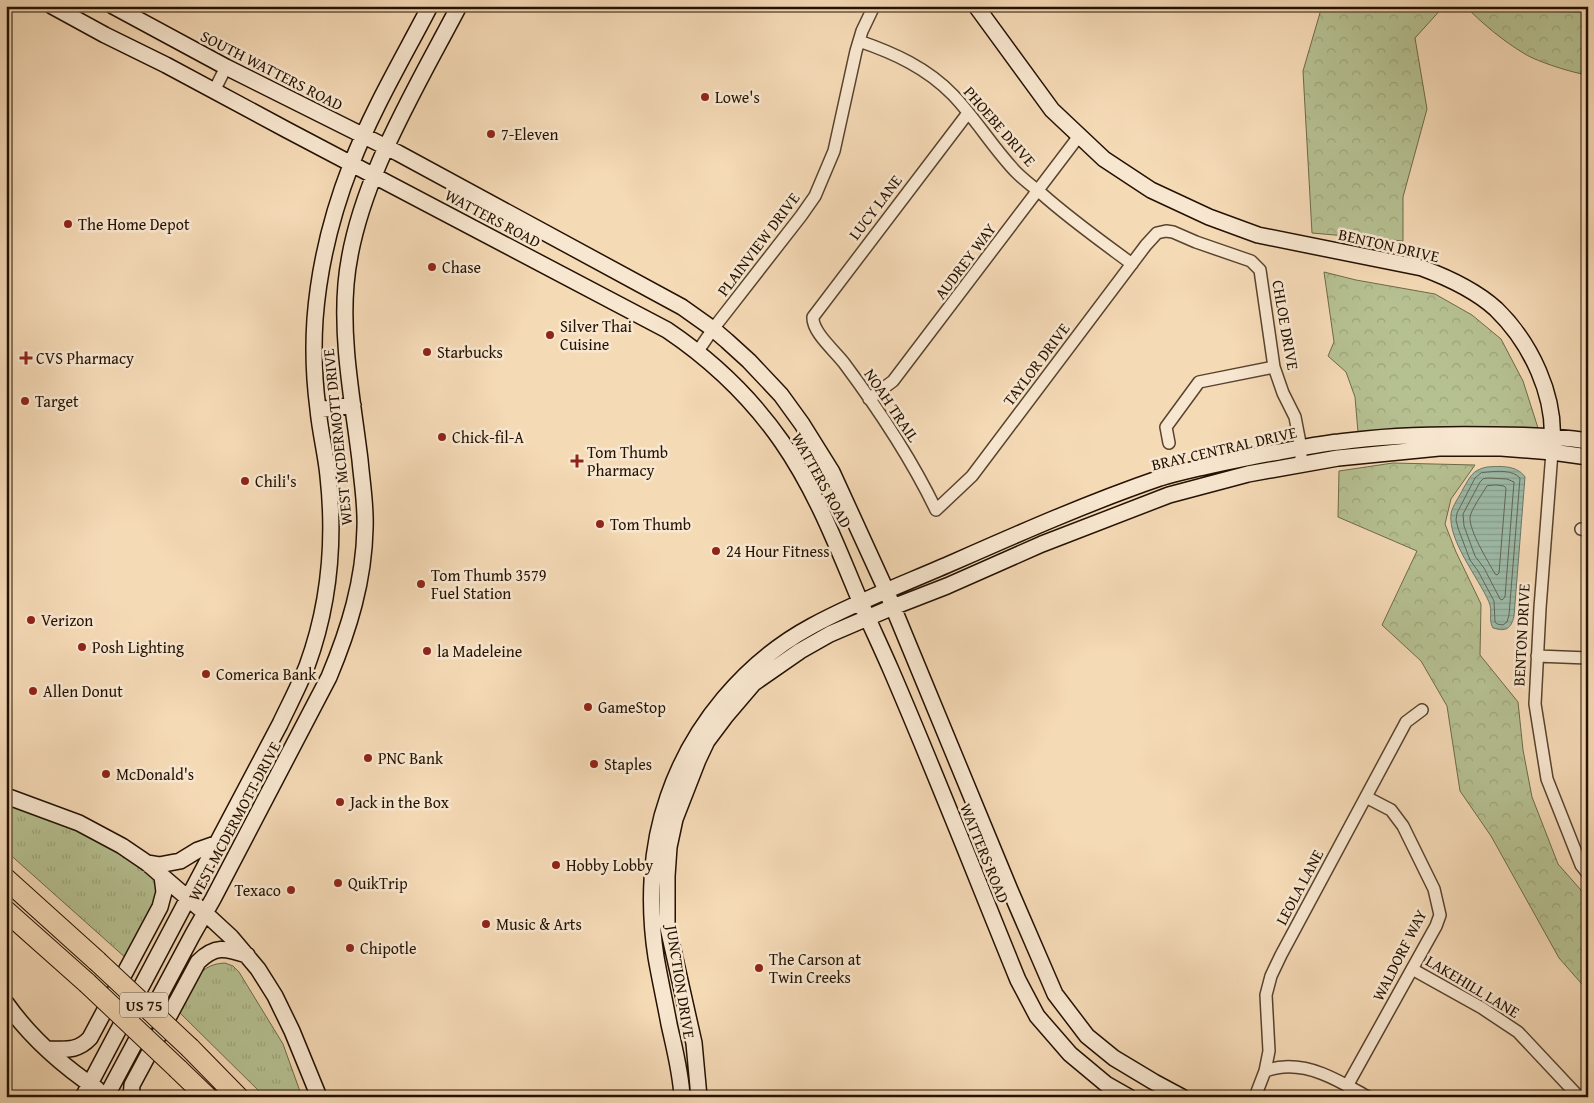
<svg xmlns="http://www.w3.org/2000/svg" width="1594" height="1103" font-family="'Gentium Book Plus',serif">
	<defs>
		<pattern id="grass-tufts" width="24" height="20" patternUnits="userSpaceOnUse" patternTransform="scale(1.25)"><rect width="24" height="20" fill="#b6c192"/><path d="M3 7l-1-3M5 7V3M7 7l1-3M15 17l-1-3M17 17v-4M19 17l1-3" fill="none" stroke="#9ca57c"/></pattern>
		<pattern id="forest-crowns" width="20" height="18" patternUnits="userSpaceOnUse" patternTransform="scale(1.25)"><rect width="20" height="18" fill="#b6c192"/><path d="M2 6a3 3 0 1 1 6 0M12 15a3 3 0 1 1 6 0" fill="none" stroke="#9ca57c"/></pattern>
		<pattern id="water-rules" width="6" height="5" patternUnits="userSpaceOnUse" patternTransform="scale(1.25)"><rect width="6" height="5" fill="#9dbba9"/><path d="M0 2.5h6" fill="none" stroke="#87a090"/></pattern>
	</defs>
	<rect width="100%" height="100%" fill="#f5dab6"/>
	<filter id="stains"><feTurbulence type="fractalNoise" baseFrequency=".004" numOctaves="4"/><feColorMatrix values="0 0 0 0 .2 0 0 0 0 .09 0 0 0 0 .02 0 0 0 .5 -.17"/></filter>
	<radialGradient id="worn" r=".72"><stop offset=".6" stop-color="#630" stop-opacity="0"/><stop offset="1" stop-color="#630" stop-opacity=".3"/></radialGradient>
	<path fill="url(#grass-tufts)" stroke="#6d694a" d="M 6,802 C 43,815 151,852 160,893 L 127,959 L 6,851 Z
		M 225,963 L 233,966 L 239,972 L 283,1044 L 302,1097 L 265,1097 L 179,1012 C 190,990 195,964 225,963 Z"/>
	<path fill="url(#forest-crowns)" stroke="#6d694a" d="M 1322,6 L 1444,6 L 1415,38 L 1427,109 L 1403,197 L 1403,241 L 1312,233 L 1303,71 Z
		M 1465,6 L 1588,6 L 1588,75 C 1573,73 1538,62 1525,54 C 1503,41 1483,24 1465,6 Z
		M 1324,272 L 1356,280 L 1435,294 L 1472,315 L 1501,339 L 1523,381 L 1538,428 L 1529,431 L 1465,429 L 1452,427 L 1358,432 L 1355,397 L 1346,372 L 1328,356 L 1334,342 Z
		M 1393,463 L 1475,465 L 1451,499 L 1445,524 L 1456,552 L 1481,604 L 1480,655 L 1518,702 L 1523,750 L 1532,797 L 1558,864 L 1588,898 L 1588,991 L 1559,958 L 1491,836 L 1460,791 L 1447,706 L 1421,661 L 1382,625 L 1417,551 L 1338,517 L 1339,471 Z"/>
	<path fill="url(#water-rules)" stroke="#6d7766" d="M 1487,467 C 1500,466 1517,465 1525,477 L 1514,616 C 1511,629 1506,632 1493,628 C 1488,620 1493,611 1489,602 C 1478,577 1448,541 1451,514 C 1452,506 1460,496 1463,489 C 1470,477 1472,470 1487,467 Z"/>
	<g fill="none" stroke-linecap="round" stroke-linejoin="round">
		<path stroke="#606655" stroke-width="1" d="M 1488,472 C 1498,471 1513,470 1520,478 L 1509,615 L 1507,622 L 1503,625 L 1497,624 L 1495,622 L 1494,601 L 1478,571 L 1470,560 L 1458,528 L 1456,520 L 1457,513 L 1475,478 L 1481,473 Z
			M 1488,478 L 1507,479 L 1514,482 L 1505,597 L 1502,600 L 1500,599 L 1484,568 L 1475,556 L 1464,526 L 1463,514 L 1480,482 L 1483,479 Z
			M 1496,485 L 1504,486 L 1506,488 L 1499,573 L 1497,575 L 1495,574 C 1488,561 1469,531 1470,517 C 1471,510 1482,494 1487,486 Z"/>
		<path stroke="#6d7766" stroke-width="2.5" d="M 1545,6 L 1557,11 L 1588,12"/>
		<defs>
			<path id="street" d="M 859,41 C 894,53 927,68 953,95 C 976,119 993,148 1016,172 C 1024,180 1033,187 1042,194 C 1070,219 1101,241 1132,264
				M 214,91 L 226,67
				M 968,113 L 813,317 C 812,332 835,351 844,363 C 879,410 911,458 936,510 L 972,476 L 1146,245 L 1157,233 L 1166,231 L 1173,232 L 1196,242 L 1251,261 L 1260,270 L 1274,367 L 1283,393 L 1295,417 L 1301,448 L 1301,465
				M 698,351 L 713,329 L 801,216 L 815,196 L 834,151 L 856,51 L 862,31 L 874,6
				M 869,399 L 893,381 L 1079,136
				M 1169,443 L 1166,427 L 1199,382 L 1274,367
				M 1552,452 L 1540,608 L 1535,704 L 1547,779 L 1581,865 L 1588,874
				M 1581,529 L 1588,531
				M 1537,656 L 1588,658
				M 1412,969 L 1482,1008 L 1518,1032 L 1579,1097
				M 1265,1071 C 1272,1069 1278,1067 1284,1067 C 1315,1065 1342,1083 1368,1097
				M 1347,1086 L 1436,926 L 1440,915 L 1434,889 L 1403,826 L 1391,810 L 1366,797
				M 1255,1097 L 1265,1071 L 1269,1051 L 1266,995 L 1271,976 L 1281,955 L 1406,722 L 1422,710"/>
			<path id="secondary" d="M 52,6 L 105,35 L 166,65 L 287,130 L 667,330 C 713,361 750,396 782,442 C 816,491 837,546 860,601 C 870,624 881,647 891,670 C 935,772 976,877 1018,980 L 1037,1016 L 1070,1054 L 1106,1084 L 1129,1097
				M 113,6 L 226,67 L 398,153 L 682,307 L 713,329 L 727,341 L 749,361 L 781,395 L 802,424 L 832,472 L 886,590 L 1010,890 L 1055,994 L 1087,1036 L 1114,1058 L 1154,1082 L 1182,1097
				M 976,6 L 1052,110 L 1104,159 L 1151,190 L 1209,217 L 1258,235 L 1422,268 C 1449,278 1475,290 1496,309 C 1531,343 1556,396 1552,444
				M 318,410 L 353,405
				M 6,796 L 79,823 L 122,846 L 147,863 L 205,913 L 231,937 L 258,969 L 275,996 L 292,1031 L 319,1097
				M 147,863 L 159,865 L 180,861 L 198,850 L 218,843
				M 6,1003 C 30,1037 63,1066 97,1089
				M 47,1049 C 65,1049 77,1052 90,1038 L 160,907 L 164,892 L 162,876
				M 83,1097 L 280,724 C 289,705 299,686 307,666 C 329,606 335,540 328,476 C 326,454 320,432 318,409 C 314,379 313,349 315,319 C 319,266 332,214 351,165 C 372,110 403,58 430,6
				M 106,1097 L 193,934 L 213,899 L 329,677 C 349,629 364,581 365,528 C 366,505 362,483 360,460 C 353,402 341,343 346,284 C 354,189 415,90 459,6
				M 131,1097 L 132,1085 L 198,962 C 215,945 225,948 247,955
				M 682,1097 C 681,1073 674,1047 669,1024 C 665,1002 660,980 656,957 C 648,905 650,848 668,797 C 692,726 745,662 812,626 C 858,601 906,583 954,562 C 1022,532 1090,502 1160,478 C 1173,474 1186,471 1199,468 C 1226,462 1252,456 1279,452 C 1299,448 1319,444 1339,442 C 1390,435 1442,434 1494,435 C 1526,435 1555,436 1588,441
				M 699,1097 L 694,1043 L 667,923 L 667,876 L 669,847 L 675,819 L 698,760 L 707,741 L 725,717 L 754,683 L 800,651 L 830,634 L 893,607 L 947,586 L 1042,544 L 1169,495 L 1248,474 L 1338,458 L 1439,448 L 1501,448 L 1552,452 L 1588,457"/>
			<path id="highway" d="M 6,879 L 97,961
				M 6,911 L 87,983
				M 190,1048 L 238,1097
				M 178,1069 L 207,1097"/>
		</defs>
		<use href="#street" stroke="#58432e" stroke-width="14"/>
		<use href="#secondary" stroke="#241101" stroke-width="18"/>
		<use href="#highway" stroke="#241101" stroke-width="22"/>
		<use href="#street" stroke="#f8e7d0" stroke-width="11"/>
		<use href="#secondary" stroke="#f8e7d0" stroke-width="15"/>
		<use href="#highway" stroke="#f5dab6" stroke-width="20"/>
		<defs>
			<path id="highway-bridge" d="M 97,961 L 190,1048
				M 87,983 L 178,1069"/>
		</defs>
		<use href="#highway-bridge" stroke="#241101" stroke-width="22" stroke-linecap="butt"/>
		<use href="#highway-bridge" stroke="#f5dab6" stroke-width="20"/>
	</g>
	<g fill="#8f2418" stroke="#f8e7d0" stroke-width="2">
		<circle cx="705" cy="97" r="5"/>
		<circle cx="491" cy="134" r="5"/>
		<circle cx="68" cy="224" r="5"/>
		<circle cx="432" cy="267" r="5"/>
		<circle cx="550" cy="335" r="5"/>
		<circle cx="427" cy="352" r="5"/>
		<path d="M23.5 350.5h5v5h5v5h-5v5h-5v-5h-5v-5h5z"/>
		<circle cx="25" cy="401" r="5"/>
		<circle cx="442" cy="437" r="5"/>
		<path d="M574.5 453.5h5v5h5v5h-5v5h-5v-5h-5v-5h5z"/>
		<circle cx="245" cy="481" r="5"/>
		<circle cx="600" cy="524" r="5"/>
		<circle cx="716" cy="551" r="5"/>
		<circle cx="421" cy="584" r="5"/>
		<circle cx="31" cy="620" r="5"/>
		<circle cx="82" cy="647" r="5"/>
		<circle cx="427" cy="651" r="5"/>
		<circle cx="206" cy="674" r="5"/>
		<circle cx="33" cy="691" r="5"/>
		<circle cx="588" cy="707" r="5"/>
		<circle cx="368" cy="758" r="5"/>
		<circle cx="594" cy="764" r="5"/>
		<circle cx="106" cy="774" r="5"/>
		<circle cx="340" cy="802" r="5"/>
		<circle cx="556" cy="865" r="5"/>
		<circle cx="338" cy="883" r="5"/>
		<circle cx="291" cy="890" r="5"/>
		<circle cx="486" cy="924" r="5"/>
		<circle cx="350" cy="948" r="5"/>
		<circle cx="759" cy="968" r="5"/>
	</g>
	<g text-anchor="middle" dominant-baseline="central" stroke-width="5" stroke-linejoin="round" paint-order="stroke">
		<rect fill="#f8e7d0" stroke="#64513f" stroke-width="1" x="120" y="992.5" width="48" height="25" rx="4"/>
		<g font-size="15" font-weight="bold" fill="#241101">
			<text x="144" y="1005">US 75</text>
		</g>
		<g font-size="16" fill="#241101" stroke="#f8e7d0">
			<text transform="translate(272 70) rotate(27)">SOUTH WATTERS ROAD</text>
			<text transform="translate(1000 126) rotate(49)">PHOEBE DRIVE</text>
			<text transform="translate(875 207) rotate(-53)">LUCY LANE</text>
			<text transform="translate(493 218) rotate(28)">WATTERS ROAD</text>
			<text transform="translate(758 244) rotate(-53)">PLAINVIEW DRIVE</text>
			<text transform="translate(1389 245) rotate(13)">BENTON DRIVE</text>
			<text transform="translate(965 261) rotate(-53)">AUDREY WAY</text>
			<text transform="translate(1286 325) rotate(80)">CHLOE DRIVE</text>
			<text transform="translate(1036 364) rotate(-53)">TAYLOR DRIVE</text>
			<text transform="translate(892 405) rotate(56)">NOAH TRAIL</text>
			<text transform="translate(337 437) rotate(-96)">WEST MCDERMOTT DRIVE</text>
			<text transform="translate(1224 448) rotate(-13)">BRAY CENTRAL DRIVE</text>
			<text transform="translate(822 480) rotate(61)">WATTERS ROAD</text>
			<text transform="translate(1521 635) rotate(-87)">BENTON DRIVE</text>
			<text transform="translate(234 821) rotate(-62)">WEST MCDERMOTT DRIVE</text>
			<text transform="translate(985 853) rotate(68)">WATTERS ROAD</text>
			<text transform="translate(1299 887) rotate(-62)">LEOLA LANE</text>
			<text transform="translate(1399 955) rotate(-63)">WALDORF WAY</text>
			<text transform="translate(681 982) rotate(81)">JUNCTION DRIVE</text>
			<text transform="translate(1473 986) rotate(31)">LAKEHILL LANE</text>
		</g>
		<g font-size="16" fill="#241101" stroke="#f8e7d0" text-anchor="start">
			<text x="715" y="97">Lowe's</text>
			<text x="501" y="134">7-Eleven</text>
			<text x="78" y="224">The Home Depot</text>
			<text x="442" y="267">Chase</text>
			<text x="560" y="326">Silver Thai<tspan x="560" dy="18">Cuisine</tspan></text>
			<text x="437" y="352">Starbucks</text>
			<text x="36" y="358">CVS Pharmacy</text>
			<text x="35" y="401">Target</text>
			<text x="452" y="437">Chick-fil-A</text>
			<text x="587" y="452">Tom Thumb<tspan x="587" dy="18">Pharmacy</tspan></text>
			<text x="255" y="481">Chili's</text>
			<text x="610" y="524">Tom Thumb</text>
			<text x="726" y="551">24 Hour Fitness</text>
			<text x="431" y="575">Tom Thumb 3579<tspan x="431" dy="18">Fuel Station</tspan></text>
			<text x="41" y="620">Verizon</text>
			<text x="92" y="647">Posh Lighting</text>
			<text x="437" y="651">la Madeleine</text>
			<text x="216" y="674">Comerica Bank</text>
			<text x="43" y="691">Allen Donut</text>
			<text x="598" y="707">GameStop</text>
			<text x="378" y="758">PNC Bank</text>
			<text x="604" y="764">Staples</text>
			<text x="116" y="774">McDonald's</text>
			<text x="350" y="802">Jack in the Box</text>
			<text x="566" y="865">Hobby Lobby</text>
			<text x="348" y="883">QuikTrip</text>
			<text x="281" y="890" text-anchor="end">Texaco</text>
			<text x="496" y="924">Music &amp; Arts</text>
			<text x="360" y="948">Chipotle</text>
			<text x="769" y="959">The Carson at<tspan x="769" dy="18">Twin Creeks</tspan></text>
		</g>
	</g>
	<rect width="1594" height="1103" fill="none" stroke="#f5dab6" stroke-width="25"/>
	<rect x="8" y="8" width="1579" height="1088" fill="none" stroke="#241101" stroke-width="2.5"/>
	<rect x="12" y="12" width="1569" height="1078" fill="none" stroke="#241101"/>
	<rect width="100%" height="100%" filter="url(#stains)"/>
	<rect width="100%" height="100%" fill="url(#worn)"/>
</svg>
